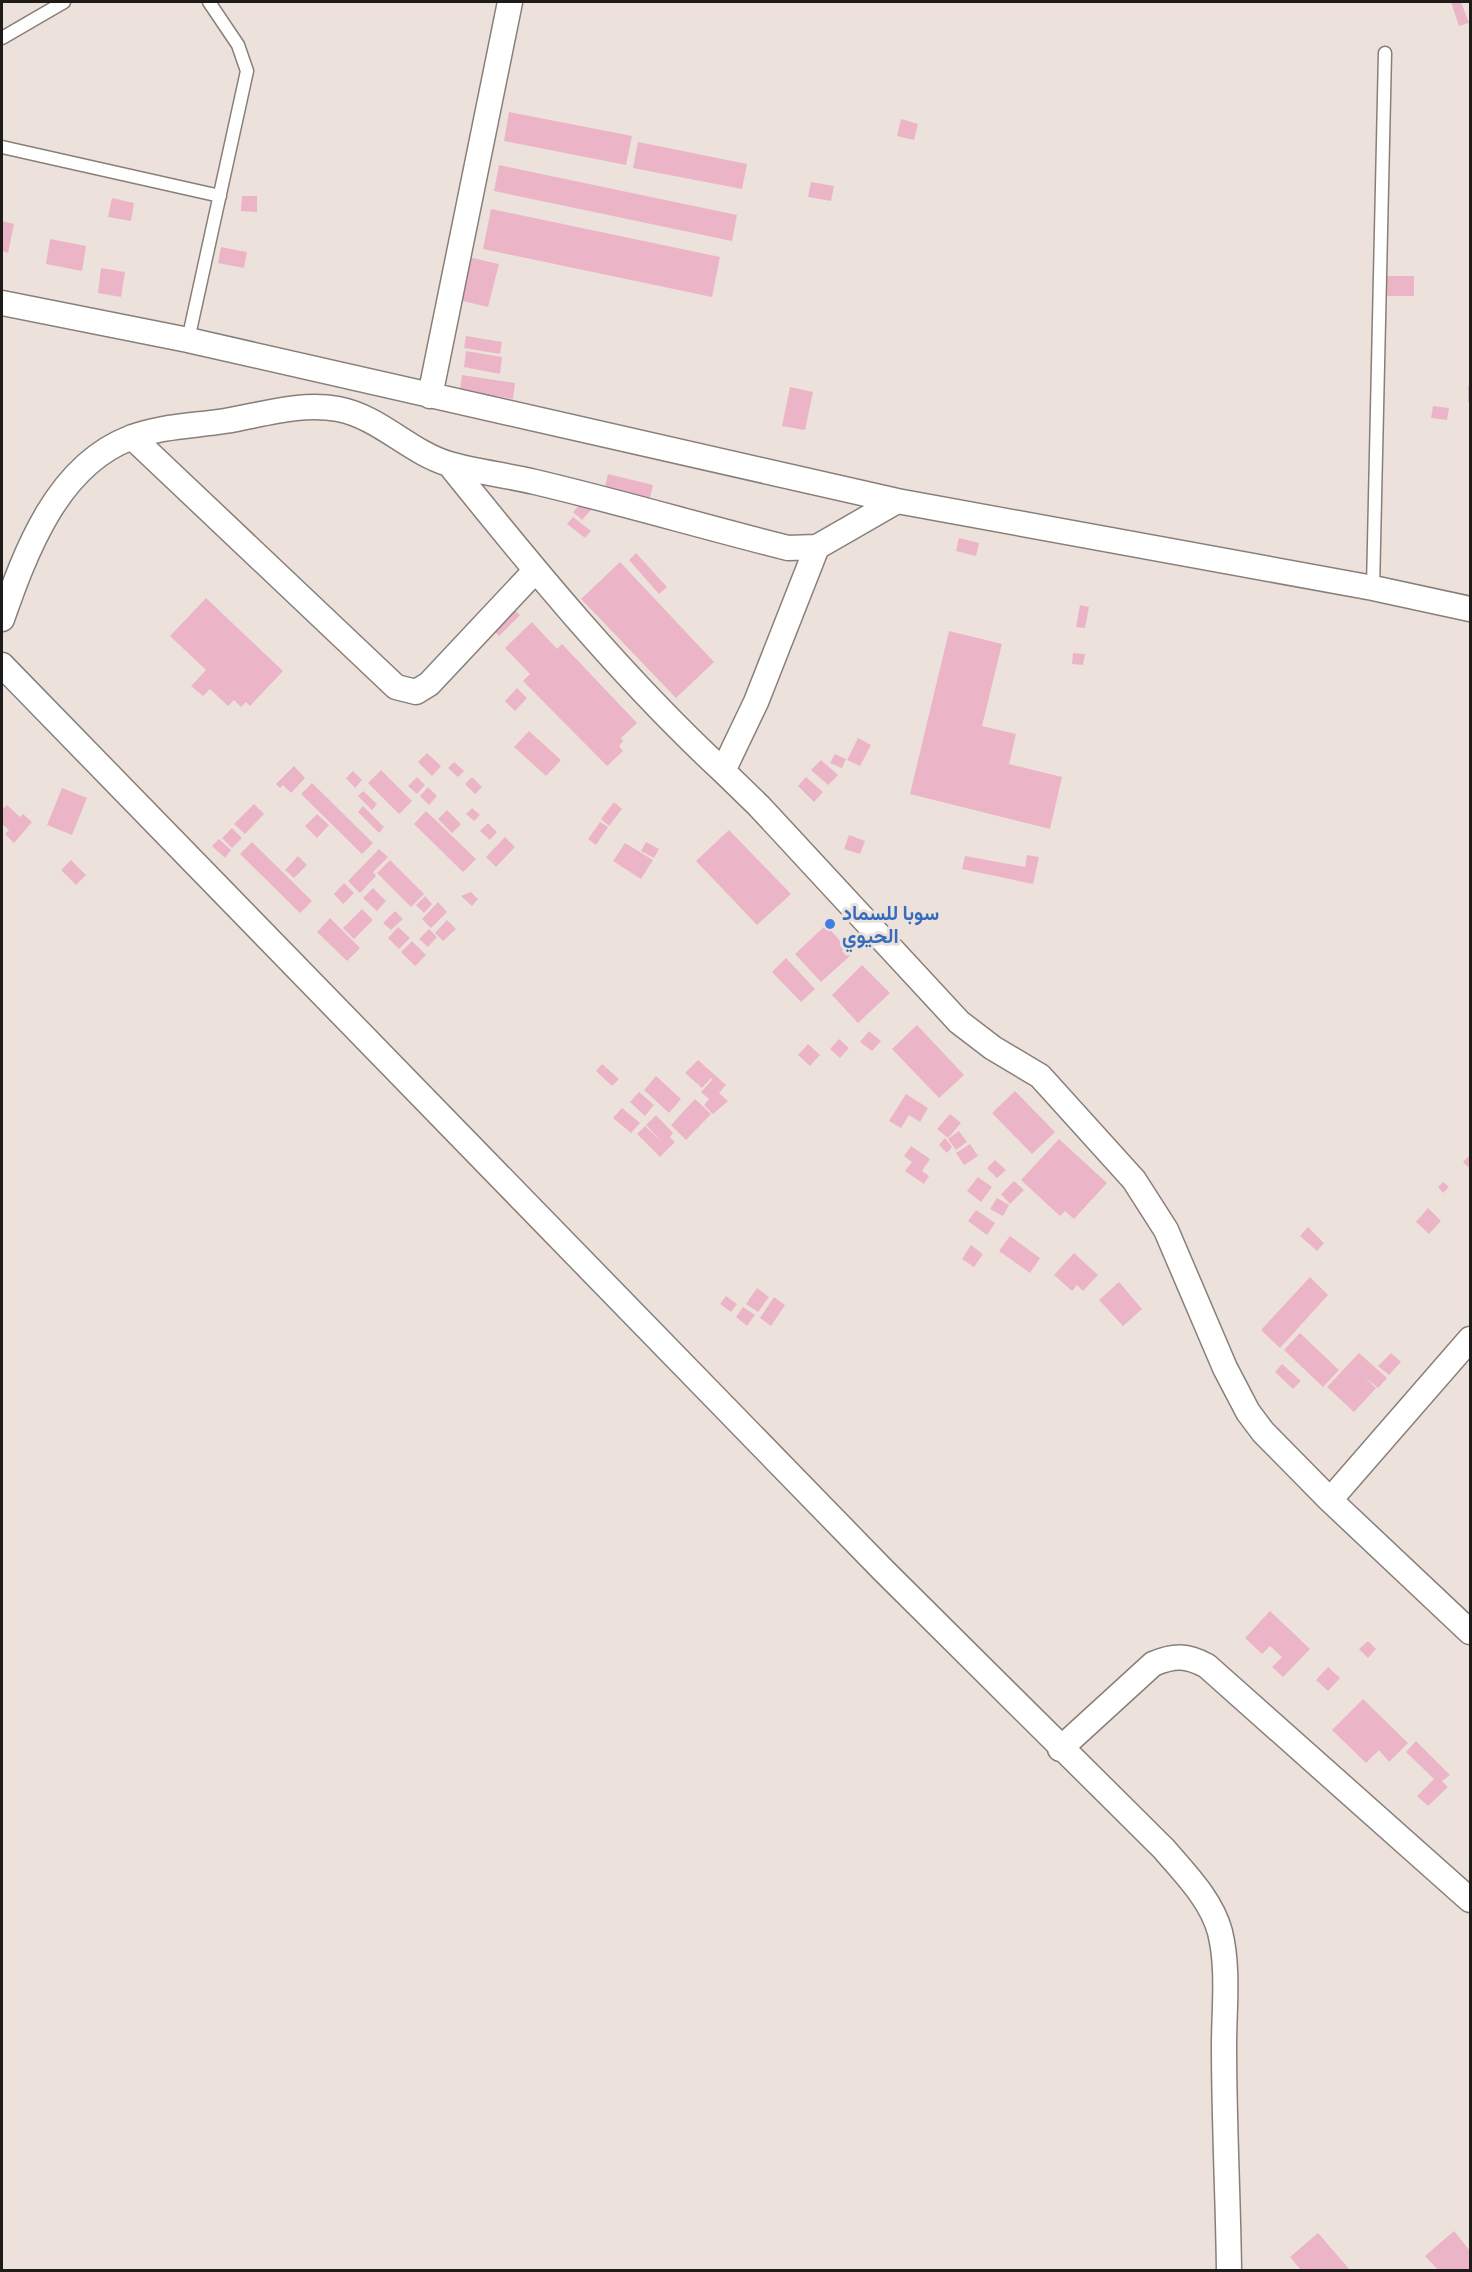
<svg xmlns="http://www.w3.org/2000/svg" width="1472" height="2272" font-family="'Exo 2',Vazirmatn,sans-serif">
	<rect width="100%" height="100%" fill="#ece2db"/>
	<path fill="#ecb5c7" d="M 1451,2 L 1461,2 L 1469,23 L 1459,26 Z
		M 509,112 L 632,136 L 626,165 L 504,141 Z
		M 901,119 L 918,124 L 914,140 L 897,136 Z
		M 638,142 L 747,164 L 742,189 L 633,168 Z
		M 499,165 L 737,215 L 732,241 L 494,191 Z
		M 811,182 L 834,186 L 831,201 L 808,197 Z
		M 242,196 L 257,196 L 257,212 L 241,211 Z
		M 112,198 L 134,203 L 131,221 L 108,217 Z
		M 491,209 L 720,257 L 712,297 L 483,249 Z
		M 2,221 L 14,224 L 8,253 L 2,251 Z
		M 50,239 L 86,246 L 82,271 L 46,264 Z
		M 221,247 L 247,252 L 244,268 L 218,263 Z
		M 464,256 L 499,264 L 488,307 L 454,299 Z
		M 101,268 L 125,272 L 121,297 L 98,293 Z
		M 1381,276 L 1414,276 L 1414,296 L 1382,296 Z
		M 466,336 L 502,342 L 500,354 L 464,348 Z
		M 466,351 L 502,357 L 500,374 L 464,367 Z
		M 462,375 L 515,383 L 513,399 L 460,390 Z
		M 1470,385 L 1470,402 L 1468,402 L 1468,386 Z
		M 790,387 L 813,392 L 805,430 L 782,426 Z
		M 1433,406 L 1449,408 L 1447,420 L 1431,418 Z
		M 608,474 L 653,485 L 650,498 L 605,487 Z
		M 584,500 L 593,508 L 582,520 L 573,512 Z
		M 573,517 L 591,531 L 585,538 L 567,524 Z
		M 959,538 L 979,543 L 976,556 L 956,551 Z
		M 636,553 L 667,587 L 659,594 L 629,560 Z
		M 620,562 L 714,662 L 676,698 L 581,599 Z
		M 206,598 L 283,671 L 250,706 L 246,702 L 241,707 L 234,700 L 228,706 L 210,689 L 203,696 L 191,686 L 206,670 L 170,636 Z
		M 509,604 L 520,615 L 499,636 L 488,625 Z
		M 1080,605 L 1089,607 L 1085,628 L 1076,627 Z
		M 532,622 L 557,649 L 562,644 L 637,723 L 621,738 L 623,741 L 619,746 L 623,751 L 607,766 L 523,681 L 530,674 L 505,648 Z
		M 949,631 L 1002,644 L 982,726 L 1016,734 L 1009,764 L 1062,777 L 1050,829 L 910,794 Z
		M 1073,653 L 1085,654 L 1083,665 L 1072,664 Z
		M 517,688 L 527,698 L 515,711 L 505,701 Z
		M 529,731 L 561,760 L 546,776 L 514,747 Z
		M 858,738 L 871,745 L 860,766 L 847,760 Z
		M 427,753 L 441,766 L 432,776 L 418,762 Z
		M 835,754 L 846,759 L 842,768 L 830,763 Z
		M 821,760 L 838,775 L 828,785 L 811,770 Z
		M 454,762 L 464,771 L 458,777 L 448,768 Z
		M 294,766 L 305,778 L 291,793 L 283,785 L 280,788 L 276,784 Z
		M 381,770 L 412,801 L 399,814 L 368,783 Z
		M 353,771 L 362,780 L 355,788 L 346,778 Z
		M 417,777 L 425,785 L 417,794 L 408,786 Z
		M 472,777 L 482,787 L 475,794 L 465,784 Z
		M 806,777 L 823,792 L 814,802 L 798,786 Z
		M 312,783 L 373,843 L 362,854 L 301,794 Z
		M 428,787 L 437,796 L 429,805 L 420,796 Z
		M 62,788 L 87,798 L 72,835 L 47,825 Z
		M 363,791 L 377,804 L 372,810 L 358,796 Z
		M 614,802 L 622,809 L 609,826 L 601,819 Z
		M 254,804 L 264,814 L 245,834 L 234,824 Z
		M 7,805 L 20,817 L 23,814 L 32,822 L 14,843 L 5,834 L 9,830 L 2,824 L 2,810 Z
		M 363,806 L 384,827 L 379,833 L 358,812 Z
		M 472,808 L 480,815 L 474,821 L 466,814 Z
		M 447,810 L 461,824 L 452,833 L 438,819 Z
		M 426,811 L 476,859 L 463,872 L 414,824 Z
		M 317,814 L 329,825 L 317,838 L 305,826 Z
		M 600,822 L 608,827 L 596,845 L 588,839 Z
		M 488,823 L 497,832 L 490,840 L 480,831 Z
		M 232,828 L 242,838 L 232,848 L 222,838 Z
		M 729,830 L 791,894 L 757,925 L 696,861 Z
		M 849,835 L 865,841 L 860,854 L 844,849 Z
		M 505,837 L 515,847 L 496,867 L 486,857 Z
		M 219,839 L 231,850 L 225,858 L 212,846 Z
		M 252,842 L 312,901 L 300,913 L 240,854 Z
		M 646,842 L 659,849 L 654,858 L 641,851 Z
		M 625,843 L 653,860 L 641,879 L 613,861 Z
		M 379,849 L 388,857 L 373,872 L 376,876 L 360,893 L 348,881 Z
		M 1027,855 L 1039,857 L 1033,884 L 962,869 L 965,856 L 1025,867 Z
		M 298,856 L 307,865 L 294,878 L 285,870 Z
		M 71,860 L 86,875 L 76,885 L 61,870 Z
		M 390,860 L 424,894 L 411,907 L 377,873 Z
		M 344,883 L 354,893 L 343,904 L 334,894 Z
		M 373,888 L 386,901 L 377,911 L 363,898 Z
		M 471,892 L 478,899 L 472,906 L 461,896 Z
		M 425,896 L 432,904 L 424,913 L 416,905 Z
		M 438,902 L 447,912 L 431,928 L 422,919 Z
		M 362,909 L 373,920 L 354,939 L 343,928 Z
		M 395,911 L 403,919 L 391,930 L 383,923 Z
		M 330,918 L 360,948 L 347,961 L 317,932 Z
		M 447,920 L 456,929 L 443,941 L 435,933 Z
		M 826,925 L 852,954 L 821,982 L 795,954 Z
		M 398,927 L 410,938 L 399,949 L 388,938 Z
		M 429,929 L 437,937 L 428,947 L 419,939 Z
		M 412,941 L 426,955 L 415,966 L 401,952 Z
		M 786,958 L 815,989 L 801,1002 L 772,972 Z
		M 862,965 L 890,993 L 858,1023 L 832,995 Z
		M 917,1025 L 964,1075 L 939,1098 L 892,1049 Z
		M 869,1031 L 881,1041 L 872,1051 L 860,1042 Z
		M 839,1039 L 849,1048 L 840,1058 L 830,1049 Z
		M 808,1044 L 820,1055 L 810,1066 L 798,1055 Z
		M 698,1060 L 726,1085 L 719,1093 L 728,1101 L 713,1114 L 704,1105 L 709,1099 L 701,1092 L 712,1080 L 711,1078 L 702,1088 L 685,1073 Z
		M 602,1064 L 619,1079 L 612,1086 L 596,1071 Z
		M 656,1076 L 681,1099 L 669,1113 L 644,1090 Z
		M 1015,1091 L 1055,1132 L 1032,1154 L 992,1113 Z
		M 639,1092 L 654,1105 L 645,1116 L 630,1102 Z
		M 906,1094 L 928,1108 L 920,1122 L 909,1115 L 901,1128 L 889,1121 Z
		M 695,1099 L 711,1114 L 686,1140 L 671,1125 Z
		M 622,1108 L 640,1123 L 631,1133 L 613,1118 Z
		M 950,1114 L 961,1123 L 948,1138 L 937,1129 Z
		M 656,1115 L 673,1133 L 670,1137 L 675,1142 L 660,1157 L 637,1134 L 645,1126 L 663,1143 L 646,1125 Z
		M 959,1131 L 967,1142 L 956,1150 L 948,1139 Z
		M 945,1138 L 952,1147 L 947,1153 L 939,1145 Z
		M 1059,1139 L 1107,1183 L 1074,1219 L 1065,1211 L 1060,1216 L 1021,1180 Z
		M 970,1144 L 978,1156 L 964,1165 L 956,1153 Z
		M 911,1146 L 930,1159 L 922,1171 L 929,1176 L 924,1184 L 905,1171 L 912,1162 L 904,1156 Z
		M 1469,1156 L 1470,1165 L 1468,1167 L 1463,1162 Z
		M 995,1160 L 1006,1170 L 997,1178 L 987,1168 Z
		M 978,1177 L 992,1187 L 981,1202 L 967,1191 Z
		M 1014,1181 L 1024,1190 L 1010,1204 L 1001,1194 Z
		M 1443,1182 L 1449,1187 L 1443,1193 L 1438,1187 Z
		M 997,1198 L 1009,1205 L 1003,1216 L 990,1209 Z
		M 1428,1208 L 1441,1221 L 1429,1234 L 1416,1222 Z
		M 976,1210 L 995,1223 L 987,1235 L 968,1221 Z
		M 1308,1227 L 1324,1243 L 1317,1251 L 1300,1236 Z
		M 1010,1236 L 1040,1258 L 1030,1273 L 999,1251 Z
		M 971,1245 L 983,1254 L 974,1267 L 962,1259 Z
		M 1074,1253 L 1098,1275 L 1083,1291 L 1077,1285 L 1072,1291 L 1054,1275 Z
		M 1310,1277 L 1328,1295 L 1280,1348 L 1261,1330 Z
		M 1119,1282 L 1142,1309 L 1123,1326 L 1099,1300 Z
		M 757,1288 L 769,1297 L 758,1312 L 746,1304 Z
		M 726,1296 L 737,1304 L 731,1312 L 720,1304 Z
		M 774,1297 L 785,1305 L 771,1326 L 760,1318 Z
		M 743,1307 L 755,1315 L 747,1326 L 736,1317 Z
		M 1300,1333 L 1339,1370 L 1323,1387 L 1284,1350 Z
		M 1359,1353 L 1387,1378 L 1378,1388 L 1365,1377 L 1376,1388 L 1354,1412 L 1327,1387 Z
		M 1391,1353 L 1401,1362 L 1389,1375 L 1378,1366 Z
		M 1282,1364 L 1301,1381 L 1293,1389 L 1275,1372 Z
		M 1270,1611 L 1310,1649 L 1283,1677 L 1272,1667 L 1282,1657 L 1270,1646 L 1262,1654 L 1245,1638 Z
		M 1368,1641 L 1376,1649 L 1368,1658 L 1359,1649 Z
		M 1328,1667 L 1340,1678 L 1328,1691 L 1316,1680 Z
		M 1363,1699 L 1408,1743 L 1389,1762 L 1379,1750 L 1366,1763 L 1332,1730 Z
		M 1416,1741 L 1450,1775 L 1442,1781 L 1448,1787 L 1428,1806 L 1417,1796 L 1434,1779 L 1406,1752 Z
		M 1454,2231 L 1470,2251 L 1470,2270 L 1438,2270 L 1425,2256 Z
		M 1318,2233 L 1350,2270 L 1301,2270 L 1290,2257 Z"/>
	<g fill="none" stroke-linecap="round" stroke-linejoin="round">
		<defs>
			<path id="lane" d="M 2,38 L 64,2
				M 2,147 L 220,196
				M 188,340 L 247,71 L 238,45 L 209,2
				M 1373,588 L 1385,53"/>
			<path id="street" d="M 2,303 L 188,340 L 897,501 L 1373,588 L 1470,609
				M 430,396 L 510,2
				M 132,437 L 396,687 L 416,692 L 429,684 L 535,571
				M 449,464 C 535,571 622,677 723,771
				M 817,547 L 756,702 L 723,771 L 759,806 L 959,1022 L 993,1048 L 1040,1076 L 1134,1180 L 1166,1230 L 1225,1368 L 1248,1412 L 1263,1432 L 1330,1500 L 1470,1632
				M 2,619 C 26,551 57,466 130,438 C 161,426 193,426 225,421 C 262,415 300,402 338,409 C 380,417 409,452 449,464 C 477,472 506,475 535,482 C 620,502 704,527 788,548 L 817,547 L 897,501
				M 2,665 L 883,1570 L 1164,1849 C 1185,1874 1211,1899 1220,1932 C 1229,1969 1224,2008 1224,2046 C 1224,2121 1228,2196 1229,2270
				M 1330,1500 L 1470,1339
				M 1060,1749 L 1153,1664 C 1174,1655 1187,1655 1207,1666 L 1470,1900"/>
		</defs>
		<use href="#lane" stroke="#887f79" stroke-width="15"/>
		<use href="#street" stroke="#887f79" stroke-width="27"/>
		<use href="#lane" stroke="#fff" stroke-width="12"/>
		<use href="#street" stroke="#fff" stroke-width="24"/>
	</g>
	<circle fill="#3f7fe0" stroke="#ece2db" stroke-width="2" cx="830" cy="924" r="6"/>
	<g text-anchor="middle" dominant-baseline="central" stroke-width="6" stroke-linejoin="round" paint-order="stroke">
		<g font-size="20" font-weight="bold" fill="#366cbe" stroke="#ece2db" text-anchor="start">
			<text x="842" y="912">سوبا للسماد<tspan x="842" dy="23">الحيوي</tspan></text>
		</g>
	</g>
	<rect width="1472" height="2272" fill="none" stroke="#1e1b18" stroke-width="6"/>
</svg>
